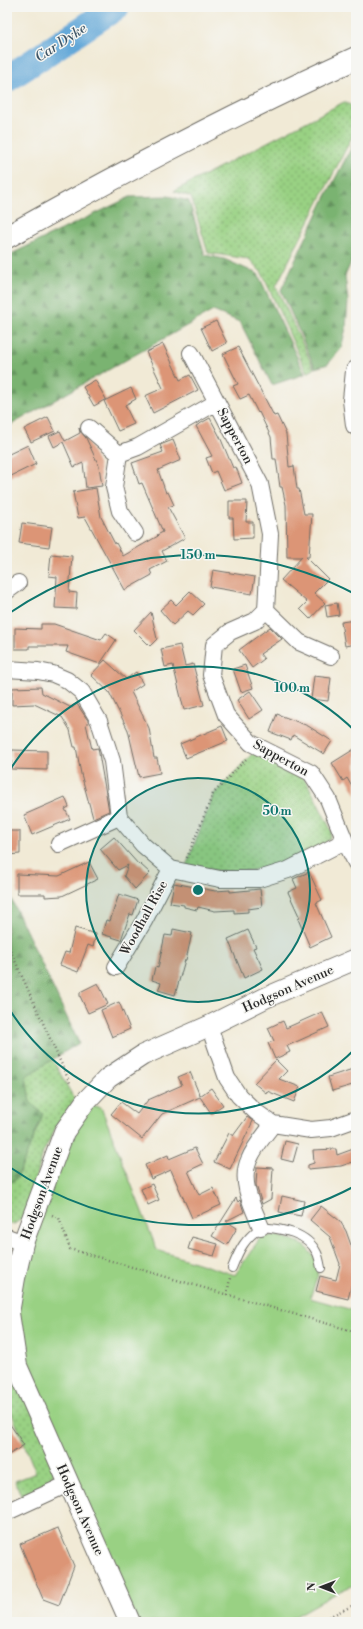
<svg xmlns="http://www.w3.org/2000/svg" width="363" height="1629" font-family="'Libre Bodoni',serif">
	<defs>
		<pattern id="grass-dots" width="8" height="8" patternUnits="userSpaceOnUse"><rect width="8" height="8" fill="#99d183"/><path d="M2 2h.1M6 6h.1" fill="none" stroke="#7daa6b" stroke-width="1.8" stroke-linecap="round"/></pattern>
		<pattern id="forest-firs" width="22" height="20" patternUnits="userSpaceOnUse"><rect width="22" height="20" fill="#7ab371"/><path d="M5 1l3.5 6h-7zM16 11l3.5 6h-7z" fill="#64925d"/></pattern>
	</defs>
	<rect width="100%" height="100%" fill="#f6f6f2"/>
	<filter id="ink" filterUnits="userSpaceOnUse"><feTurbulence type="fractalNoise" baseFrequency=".025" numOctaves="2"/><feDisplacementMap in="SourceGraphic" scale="8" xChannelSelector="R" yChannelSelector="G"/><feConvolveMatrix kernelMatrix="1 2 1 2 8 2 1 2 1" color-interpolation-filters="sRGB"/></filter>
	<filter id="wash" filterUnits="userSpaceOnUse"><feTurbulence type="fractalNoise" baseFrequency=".012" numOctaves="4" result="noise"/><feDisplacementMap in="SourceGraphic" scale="16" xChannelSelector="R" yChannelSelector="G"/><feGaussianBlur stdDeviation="0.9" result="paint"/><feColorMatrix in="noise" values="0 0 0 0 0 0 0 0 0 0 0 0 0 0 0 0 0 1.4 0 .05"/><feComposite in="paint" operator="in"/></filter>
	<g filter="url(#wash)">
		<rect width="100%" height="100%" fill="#f1ead6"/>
		<path fill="url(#grass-dots)" stroke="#627e57" d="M 344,102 L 356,108 L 356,129 L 276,286 L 314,369 L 307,373 L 262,273 L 249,259 L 208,253 L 191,197 L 174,191 Z
			M 253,753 L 302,776 L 308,784 L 332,832 C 329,843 322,845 313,850 C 286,865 251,874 220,871 C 209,870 197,868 186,866 L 214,794 Z
			M 52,1059 L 75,1100 L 57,1125 L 43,1153 L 25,1217 L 14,1224 L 7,1224 L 7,1075 Z
			M 7,1347 L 54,1464 L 53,1481 L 43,1491 L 23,1500 L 15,1481 L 36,1473 L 7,1402 Z"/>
		<path fill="url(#forest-firs)" stroke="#526f4e" d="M 356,139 L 356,251 L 345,276 L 348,301 L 346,328 L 341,349 L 328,364 L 315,368 L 281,290 L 326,196 Z
			M 168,196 L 189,201 L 205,255 L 224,259 L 258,274 L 305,374 L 272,385 L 240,322 L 213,311 L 7,427 L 7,256 L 130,197 Z
			M 7,890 L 79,1043 L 26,1076 L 30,1102 L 43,1114 L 17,1178 L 7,1185 L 7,1130 L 9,1120 L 7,1111 Z"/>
		<path fill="#99d183" stroke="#627e57" d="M 88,1105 L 101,1107 L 157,1250 L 235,1275 L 260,1238 L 274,1235 L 293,1240 L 305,1246 L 315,1258 L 318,1275 L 310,1298 L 356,1311 L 356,1584 L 340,1591 L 285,1622 L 137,1622 L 23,1362 L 15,1311 L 20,1285 L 55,1173 Z"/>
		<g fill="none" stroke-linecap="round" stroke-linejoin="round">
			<path stroke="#62a7d8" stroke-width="27" d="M 7,79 L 116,7"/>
		</g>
		<g id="blocks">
			<path fill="#dc9576" d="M 216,321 L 227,343 L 212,351 L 201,328 Z
				M 163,344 L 180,380 L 190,375 L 198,390 L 153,413 L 145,396 L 163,388 L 146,352 Z
				M 238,347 L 274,416 L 277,415 L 286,434 L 289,467 L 294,466 L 297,489 L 299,489 L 304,514 L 312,514 L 309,557 L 306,557 L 328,579 L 314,593 L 325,603 L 310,619 L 300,609 L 307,602 L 281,580 L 302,557 L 287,557 L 286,505 L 282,487 L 280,487 L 276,459 L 273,459 L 271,437 L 259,412 L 258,413 L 249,395 L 240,399 L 233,386 L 238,384 L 223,354 Z
				M 95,380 L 106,399 L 94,406 L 83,387 Z
				M 131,388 L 136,399 L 125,405 L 134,424 L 118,431 L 104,401 Z
				M 48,417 L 55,431 L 31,442 L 24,429 Z
				M 210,418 L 220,437 L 233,468 L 236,467 L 242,483 L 224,490 L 216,471 L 212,473 L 206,458 L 212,456 L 196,426 Z
				M 79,428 L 80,431 L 86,438 L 99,466 L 102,486 L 86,488 L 83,463 L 74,467 L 63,442 L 54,447 L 49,436 L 60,431 L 65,441 L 80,433 Z
				M 173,440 L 181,460 L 158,470 L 166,493 L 168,492 L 174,505 L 168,507 L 185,538 L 162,551 L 167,561 L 150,570 L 152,575 L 125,590 L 85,517 L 78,518 L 73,492 L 96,488 L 101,517 L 115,544 L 116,543 L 123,556 L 158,536 L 157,535 L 163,532 L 142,483 L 139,484 L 132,463 L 163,452 L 160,445 Z
				M 28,445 L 36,464 L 7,478 L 7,455 Z
				M 229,501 L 247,501 L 246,522 L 253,522 L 253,538 L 234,539 L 233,518 L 229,518 Z
				M 22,523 L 52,527 L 49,547 L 19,543 Z
				M 51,554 L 72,556 L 69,592 L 77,593 L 76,609 L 55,608 L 57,577 L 49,576 Z
				M 213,570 L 255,577 L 252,594 L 210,587 Z
				M 190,591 L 204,604 L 193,615 L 188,611 L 173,625 L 160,610 L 171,600 L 176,605 Z
				M 337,603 L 339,615 L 327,617 L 325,605 Z
				M 151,612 L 157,639 L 150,646 L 134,630 Z
				M 355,620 L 356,644 L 345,646 L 341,622 Z
				M 41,624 L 54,624 L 101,640 L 106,633 L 116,640 L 100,664 L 66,652 L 68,646 L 29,646 L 29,649 L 15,649 L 15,628 L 41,629 Z
				M 270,627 L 282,639 L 260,654 L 264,659 L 252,668 L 239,650 Z
				M 180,645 L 185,666 L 193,664 L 204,705 L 184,710 L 173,665 L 165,667 L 161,649 Z
				M 105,660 L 126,679 L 136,672 L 143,684 L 131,692 L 149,728 L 154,758 L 157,758 L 160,773 L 139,777 L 128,730 L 109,692 L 91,675 Z
				M 245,665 L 253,688 L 241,692 L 233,669 Z
				M 314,676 L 331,678 L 328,701 L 311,699 Z
				M 41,687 L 42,693 L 72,708 L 77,704 L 89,722 L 86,724 L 92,749 L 98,748 L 109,811 L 93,818 L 81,774 L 76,747 L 74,747 L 70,730 L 62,717 L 34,704 L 12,705 L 12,688 Z
				M 250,691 L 263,710 L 249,719 L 237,700 Z
				M 277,714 L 308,726 L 332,741 L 324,754 L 293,735 L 291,740 L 270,732 Z
				M 222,726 L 228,741 L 186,758 L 180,744 Z
				M 356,748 L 356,794 L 347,778 L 343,781 L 332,763 Z
				M 12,750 L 47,751 L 47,770 L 11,769 Z
				M 65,797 L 69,807 L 65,809 L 70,819 L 32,835 L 24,815 Z
				M 7,831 L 20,831 L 20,854 L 7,855 Z
				M 114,837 L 139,865 L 140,864 L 150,873 L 135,889 L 124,876 L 128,865 L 118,870 L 100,849 Z
				M 89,862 L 98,879 L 62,896 L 45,897 L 45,894 L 17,894 L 17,874 L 59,876 Z
				M 309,872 L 322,900 L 316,903 L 331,937 L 310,947 L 298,919 L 300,918 L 288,892 L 297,888 L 293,879 Z
				M 174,883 L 215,891 L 230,890 L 230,892 L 260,889 L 262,907 L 248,909 L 248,912 L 234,913 L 234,910 L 215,911 L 198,907 L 197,910 L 184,907 L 184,905 L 170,903 Z
				M 119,894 L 138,900 L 133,915 L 130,914 L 121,940 L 102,934 L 106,920 L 110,921 Z
				M 75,928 L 96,934 L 93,947 L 88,945 L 78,972 L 60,965 L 65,952 L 69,953 Z
				M 173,929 L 192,933 L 186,960 L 185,960 L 175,995 L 158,990 L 161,983 L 152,980 L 155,967 L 158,968 L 165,935 L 172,936 Z
				M 248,930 L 256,947 L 253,948 L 263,969 L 244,978 L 228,939 Z
				M 98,983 L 108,1004 L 88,1013 L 80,996 L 80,992 Z
				M 119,1002 L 130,1029 L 112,1037 L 101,1010 Z
				M 322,1012 L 329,1027 L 287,1046 L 290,1052 L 275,1059 L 268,1043 L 274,1041 L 268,1028 L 283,1021 L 286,1028 Z
				M 276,1060 L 287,1071 L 279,1079 L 300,1087 L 294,1102 L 267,1091 L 266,1093 L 254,1083 Z
				M 356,1068 L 356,1084 L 332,1091 L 328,1077 Z
				M 190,1072 L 200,1096 L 211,1088 L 223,1105 L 211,1113 L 200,1097 L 162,1114 L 142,1139 L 111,1114 L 121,1102 L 137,1114 L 148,1100 L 182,1085 L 178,1077 Z
				M 247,1117 L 253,1121 L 230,1169 L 214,1162 L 229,1133 L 233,1136 Z
				M 285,1141 L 298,1144 L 293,1162 L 281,1159 Z
				M 195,1148 L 203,1164 L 188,1171 L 199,1195 L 213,1188 L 221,1205 L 192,1218 L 171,1170 L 151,1179 L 145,1165 L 168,1155 L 169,1159 Z
				M 356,1148 L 356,1161 L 341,1166 L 308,1169 L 308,1165 L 314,1163 L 313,1150 L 336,1149 L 337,1155 Z
				M 257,1167 L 273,1168 L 271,1199 L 262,1204 L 256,1185 Z
				M 152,1184 L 159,1200 L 148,1205 L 141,1189 Z
				M 282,1196 L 304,1201 L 301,1216 L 279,1212 Z
				M 236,1198 L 238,1202 L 240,1200 L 244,1212 L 226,1221 L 237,1228 L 227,1245 L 212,1236 Z
				M 321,1206 L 340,1221 L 346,1231 L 356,1259 L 356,1267 L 348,1299 L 316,1291 L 320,1276 L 336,1280 L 340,1264 L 330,1237 L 310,1220 Z
				M 192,1237 L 218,1244 L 214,1256 L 188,1249 Z
				M 7,1420 L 24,1445 L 7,1456 Z
				M 58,1528 L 74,1566 L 59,1605 L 43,1599 L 20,1544 Z"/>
		</g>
	</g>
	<g filter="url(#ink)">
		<use href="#blocks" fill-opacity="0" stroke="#706e67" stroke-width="1"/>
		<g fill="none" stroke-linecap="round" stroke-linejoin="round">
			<defs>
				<path id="service" d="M 232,1268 C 240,1248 244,1240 261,1227 C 282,1229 307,1232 317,1253 C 319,1257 320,1263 321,1268"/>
				<path id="minor" d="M 191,353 L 260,484 L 270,534 L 266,610 L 255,621 L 230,632 L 214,645 L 211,675 L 226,715 L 251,743 L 311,773 L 328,799 L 345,841 L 356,863
					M 89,428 L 119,454
					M 135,533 L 120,511 L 114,487 L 119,454 L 138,447 L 217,402
					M 7,591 L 18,583
					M 266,610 L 299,642 L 331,656
					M 7,669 L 38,671 L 53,674 L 67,680 L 82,692 L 99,721 L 112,761 L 119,817 L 143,845 L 171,869 L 220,879 L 259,879 L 288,870 L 345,841
					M 59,844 L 119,817
					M 116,967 L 144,921 L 171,869
					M 209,1026 L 227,1078 L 239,1096 L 256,1112 L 273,1124 L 311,1130 L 331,1128 L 356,1119
					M 261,1227 C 253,1208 239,1181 249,1160 C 254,1147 265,1135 273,1124
					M 7,1237 L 23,1243
					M 7,1512 L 68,1484"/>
				<path id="tertiary" d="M 356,371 L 353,400 L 356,425
					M 130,1622 L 17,1366 L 9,1313 L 15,1278 L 23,1243 L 64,1132 L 85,1102 L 108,1078 L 143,1055 L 209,1026 L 265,998 L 356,959"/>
				<path id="trunk" d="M 7,237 C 121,173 237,112 356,58"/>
			</defs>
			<use href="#service" stroke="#706e67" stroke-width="10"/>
			<use href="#minor" stroke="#706e67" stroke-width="18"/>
			<use href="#tertiary" stroke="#706e67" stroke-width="22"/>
			<use href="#trunk" stroke="#706e67" stroke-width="24"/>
			<path stroke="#706e67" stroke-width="2.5" stroke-dasharray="1 3" stroke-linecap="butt" d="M 187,858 L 213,794 L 247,758
				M 7,943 L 70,1083
				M 52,1215 L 59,1218 L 70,1249 L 356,1332
				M 227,1295 L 230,1278
				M 318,1622 L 356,1604"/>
			<use href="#service" stroke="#fff" stroke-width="8"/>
			<use href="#minor" stroke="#fff" stroke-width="16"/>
			<use href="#tertiary" stroke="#fff" stroke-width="20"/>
			<use href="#trunk" stroke="#fff" stroke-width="22"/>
		</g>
	</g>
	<circle cx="198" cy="890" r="112" fill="#0f766e" fill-opacity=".12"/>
	<g fill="none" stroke="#0f766e" stroke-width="2">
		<circle cx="198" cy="890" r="112"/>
		<path d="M356 1048A223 223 0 0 1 8 1007M8 773A223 223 0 0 1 356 732"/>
		<path d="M355 1186A335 335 0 0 1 8 1166M8 614A335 335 0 0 1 355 594"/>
	</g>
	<g text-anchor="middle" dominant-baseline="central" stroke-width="3" stroke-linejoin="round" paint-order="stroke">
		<g font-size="13" fill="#2b2b2b" stroke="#f6f6f2">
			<text transform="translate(235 436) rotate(62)">Sapperton</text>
			<text transform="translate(281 758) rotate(29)">Sapperton</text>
			<text transform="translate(144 918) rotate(-61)">Woodhall Rise</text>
			<text transform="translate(288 989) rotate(-24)">Hodgson Avenue</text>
			<text transform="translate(42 1193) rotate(-70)">Hodgson Avenue</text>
			<text transform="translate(80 1510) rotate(66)">Hodgson Avenue</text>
		</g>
		<g font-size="14" font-style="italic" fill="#3e5668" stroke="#f6f6f2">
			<text transform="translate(61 43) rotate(-33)">Car Dyke</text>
		</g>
	</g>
	<circle cx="198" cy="890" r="6" fill="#0f766e" stroke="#f6f6f2" stroke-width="2"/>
	<g font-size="12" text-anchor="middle" font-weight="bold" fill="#0f766e" stroke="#f6f6f2" stroke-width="3" stroke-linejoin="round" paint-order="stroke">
		<text x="198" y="559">150 m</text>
		<text x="292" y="692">100 m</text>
		<text x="277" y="815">50 m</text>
	</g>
	<rect width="363" height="1629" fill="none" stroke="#f6f6f2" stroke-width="24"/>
	<g transform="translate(321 1587) rotate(270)" stroke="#f6f6f2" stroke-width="3" paint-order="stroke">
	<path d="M0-3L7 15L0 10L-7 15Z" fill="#2b2b2b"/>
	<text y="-6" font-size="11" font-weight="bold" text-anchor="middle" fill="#2b2b2b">N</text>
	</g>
</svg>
